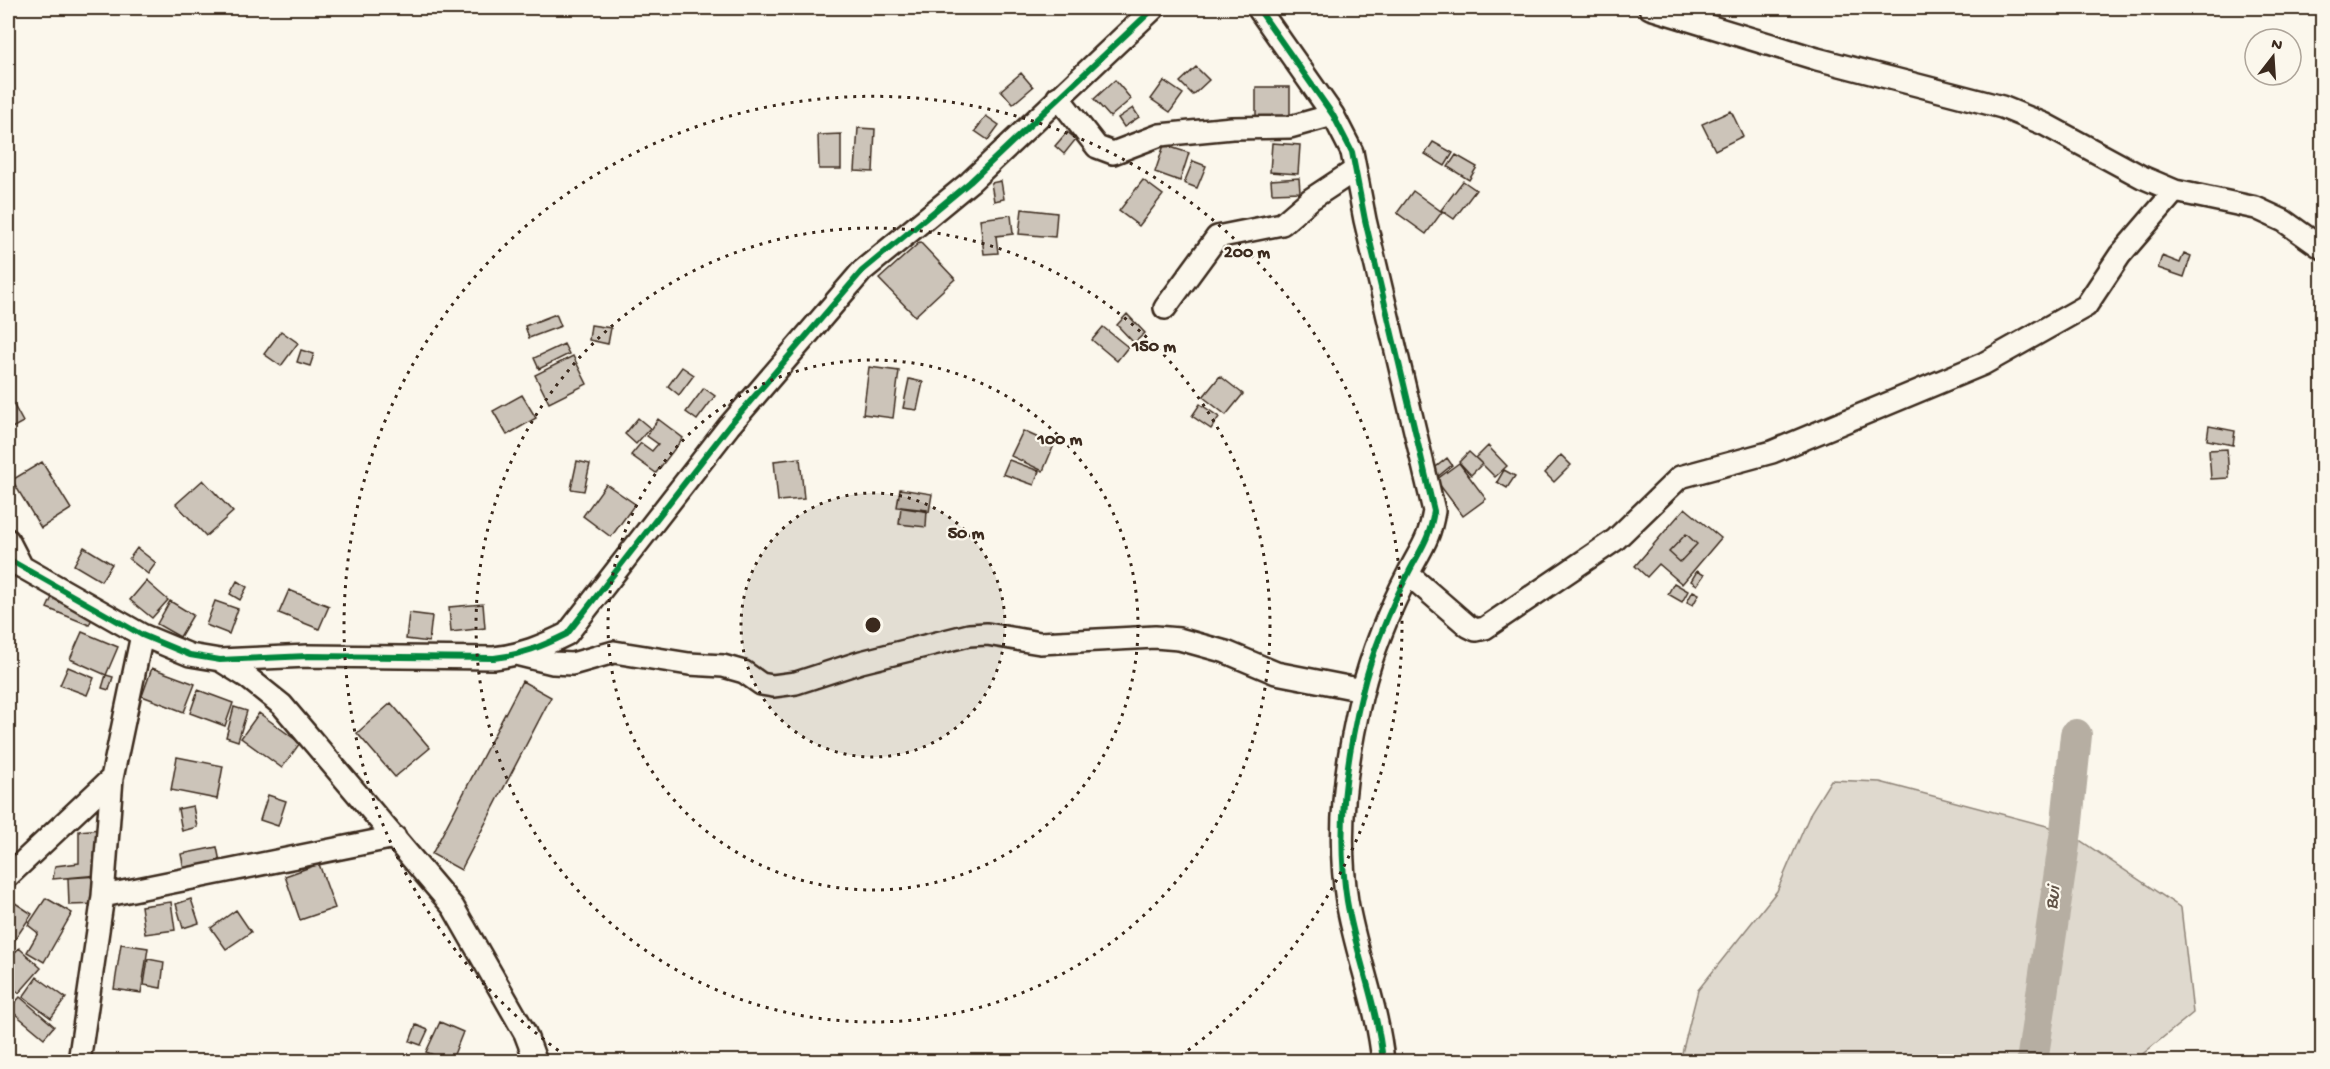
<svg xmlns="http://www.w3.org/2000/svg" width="2330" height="1069" font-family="'Gochi Hand',sans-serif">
	<rect width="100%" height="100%" fill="#fbf7ec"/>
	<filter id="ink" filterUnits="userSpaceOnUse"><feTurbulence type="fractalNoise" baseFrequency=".0167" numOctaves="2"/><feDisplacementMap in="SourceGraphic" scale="12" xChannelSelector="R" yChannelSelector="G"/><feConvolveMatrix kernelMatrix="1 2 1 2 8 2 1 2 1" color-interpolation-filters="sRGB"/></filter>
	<g filter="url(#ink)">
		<path fill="#dfd9ce" stroke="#8d8276" stroke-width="1.5" d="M 1831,780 L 1880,782 L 2066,831 L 2181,908 L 2193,1013 L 2134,1061 L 1680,1061 L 1698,990 L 1777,891 L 1811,812 Z"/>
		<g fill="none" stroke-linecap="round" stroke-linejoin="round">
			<path stroke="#b6aea2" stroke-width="32" d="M 2032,1062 L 2066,831 L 2076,735"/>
		</g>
		<path fill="#ccc4b9" stroke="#3b2a1e" stroke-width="1.5" fill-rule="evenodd" d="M 1196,67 L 1209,80 L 1193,95 L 1180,82 Z
			M 1021,73 L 1033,87 L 1013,104 L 1001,90 Z
			M 1115,80 L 1131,99 L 1110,117 L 1094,99 Z
			M 1164,81 L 1183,94 L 1170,112 L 1151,99 Z
			M 1256,87 L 1290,87 L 1290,119 L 1256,119 Z
			M 1133,108 L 1139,117 L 1124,127 L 1118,118 Z
			M 1731,111 L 1743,136 L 1715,150 L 1702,124 Z
			M 986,116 L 999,125 L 988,140 L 975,131 Z
			M 858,128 L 875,129 L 873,172 L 855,171 Z
			M 1067,132 L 1076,139 L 1064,154 L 1055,146 Z
			M 841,134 L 841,169 L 819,169 L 818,135 Z
			M 1433,142 L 1453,153 L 1445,166 L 1425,154 Z
			M 1272,143 L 1300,145 L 1298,174 L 1270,172 Z
			M 1164,145 L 1189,153 L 1180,181 L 1155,172 Z
			M 1456,155 L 1477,167 L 1469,180 L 1448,167 Z
			M 1193,161 L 1206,166 L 1197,188 L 1184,183 Z
			M 1299,178 L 1300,192 L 1272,193 L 1271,180 Z
			M 1143,180 L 1163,195 L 1139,226 L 1119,211 Z
			M 1001,181 L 1004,199 L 994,201 L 991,183 Z
			M 1463,181 L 1476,190 L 1454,219 L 1441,210 Z
			M 1413,191 L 1442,212 L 1426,234 L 1397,213 Z
			M 1022,209 L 1057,213 L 1055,237 L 1019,234 Z
			M 1011,215 L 1013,234 L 996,236 L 998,253 L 984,254 L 980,219 Z
			M 920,242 L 955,279 L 915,316 L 879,279 Z
			M 2184,253 L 2191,256 L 2184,277 L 2158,268 L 2162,256 L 2180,263 Z
			M 556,314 L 561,326 L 529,338 L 525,326 Z
			M 1127,314 L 1145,333 L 1134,343 L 1117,325 Z
			M 591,325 L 611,328 L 608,344 L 589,340 Z
			M 1103,327 L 1128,347 L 1117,361 L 1092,340 Z
			M 281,331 L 298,343 L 281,366 L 264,354 Z
			M 564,344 L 569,354 L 539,369 L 534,358 Z
			M 301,350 L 314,354 L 310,366 L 297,362 Z
			M 573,356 L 587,384 L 549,403 L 535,375 Z
			M 682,367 L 694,375 L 679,395 L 668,386 Z
			M 869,367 L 899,371 L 893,418 L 863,414 Z
			M 1220,376 L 1243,394 L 1226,415 L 1203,397 Z
			M 909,379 L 923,382 L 917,410 L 903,408 Z
			M 704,388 L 715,396 L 697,420 L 686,412 Z
			M 522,395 L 536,418 L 507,435 L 493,411 Z
			M 10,398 L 23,422 L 12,428 L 8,421 L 8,400 Z
			M 1200,404 L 1219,417 L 1211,429 L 1192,416 Z
			M 638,418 L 650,428 L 636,444 L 625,434 Z
			M 658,419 L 683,438 L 656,473 L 631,455 L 641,443 L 652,451 L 658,444 L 647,436 Z
			M 2209,426 L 2235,431 L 2233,445 L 2207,440 Z
			M 1023,431 L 1054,445 L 1043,471 L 1011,456 Z
			M 1488,446 L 1507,466 L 1495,477 L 1476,458 Z
			M 2227,449 L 2229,478 L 2211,479 L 2209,450 Z
			M 1469,452 L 1482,464 L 1471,475 L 1459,462 Z
			M 1561,455 L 1571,465 L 1554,482 L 1545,473 Z
			M 800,458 L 804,499 L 778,501 L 774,461 Z
			M 1447,458 L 1452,465 L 1436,478 L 1431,471 Z
			M 1009,460 L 1039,471 L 1034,485 L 1003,474 Z
			M 577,461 L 590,464 L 584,491 L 571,489 Z
			M 42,462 L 71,509 L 41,528 L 12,480 Z
			M 1459,463 L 1486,499 L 1463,516 L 1436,480 Z
			M 1504,470 L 1515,476 L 1507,488 L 1497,482 Z
			M 203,480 L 233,512 L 206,536 L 176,504 Z
			M 606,484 L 635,504 L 611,537 L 583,516 Z
			M 900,489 L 932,494 L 929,512 L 897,507 Z
			M 901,507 L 927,510 L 926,527 L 899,524 Z
			M 1685,508 L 1721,538 L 1682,584 L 1659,564 L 1647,577 L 1635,566 ZM 1686,534 L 1697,544 L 1680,562 L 1669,552 Z
			M 1686,534 L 1697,544 L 1680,562 L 1669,552 Z
			M 84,547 L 112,564 L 101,581 L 74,565 Z
			M 137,548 L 156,563 L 148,574 L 129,559 Z
			M 1697,571 L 1704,575 L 1697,585 L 1691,581 Z
			M 146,581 L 168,600 L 152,618 L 130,600 Z
			M 237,581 L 247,587 L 240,600 L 230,594 Z
			M 1674,583 L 1688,591 L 1682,602 L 1668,594 Z
			M 289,590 L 329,606 L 319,629 L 279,613 Z
			M 1693,591 L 1699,594 L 1693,605 L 1687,602 Z
			M 53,595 L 95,612 L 89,625 L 47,608 Z
			M 170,601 L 193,615 L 180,637 L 157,624 Z
			M 215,601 L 238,609 L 229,634 L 206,625 Z
			M 483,604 L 485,628 L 451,632 L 449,607 Z
			M 409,613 L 432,616 L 429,642 L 406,639 Z
			M 82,632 L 118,647 L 106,675 L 70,659 Z
			M 68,667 L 94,678 L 87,695 L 60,685 Z
			M 152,668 L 195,684 L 184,712 L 142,696 Z
			M 106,675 L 113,677 L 109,690 L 102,688 Z
			M 522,681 L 551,697 L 461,870 L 432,854 Z
			M 198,690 L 233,703 L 225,726 L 190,713 Z
			M 391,703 L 430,748 L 395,777 L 357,733 Z
			M 234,707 L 247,711 L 238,741 L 226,737 Z
			M 259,713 L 300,743 L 282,768 L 241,738 Z
			M 177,757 L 223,766 L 217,799 L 171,790 Z
			M 268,795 L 286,801 L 278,826 L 260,820 Z
			M 193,806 L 197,827 L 182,831 L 178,809 Z
			M 101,829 L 99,875 L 53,879 L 55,866 L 79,863 L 79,831 Z
			M 217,847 L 221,867 L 185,874 L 181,854 Z
			M 319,864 L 335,908 L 300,920 L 285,876 Z
			M 98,876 L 100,904 L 69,905 L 68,878 Z
			M 46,898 L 72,913 L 44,962 L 27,952 L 38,933 L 28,925 Z
			M 9,899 L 32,914 L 12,944 L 8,941 Z
			M 191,899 L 199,923 L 183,928 L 176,904 Z
			M 171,902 L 175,930 L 145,934 L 141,906 Z
			M 236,910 L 251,932 L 226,949 L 211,928 Z
			M 121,944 L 148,948 L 141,993 L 114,989 Z
			M 19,948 L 41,968 L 19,993 L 8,983 L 8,960 Z
			M 148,959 L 164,962 L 161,988 L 144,985 Z
			M 37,977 L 66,998 L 51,1018 L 23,997 Z
			M 20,997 L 54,1026 L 44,1038 L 9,1009 Z
			M 440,1022 L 463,1032 L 451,1062 L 426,1052 Z
			M 416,1025 L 428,1030 L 421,1045 L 410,1041 Z"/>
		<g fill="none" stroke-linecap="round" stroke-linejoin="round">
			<defs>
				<path id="minor" d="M 1258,8 L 1333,115 L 1352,152 L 1365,220 L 1434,511 C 1429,541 1421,548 1408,574 C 1390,608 1371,655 1362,693 C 1346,761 1336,831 1347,901 C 1356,955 1378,1006 1383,1062
					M 1650,8 L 1817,59 L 2002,107 L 2044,124 L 2142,177 L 2175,191 L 2256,208 L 2284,221 L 2322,248
					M 1058,97 L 1097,147 L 1113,153 L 1160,135 L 1232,128 L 1290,127 L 1333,115
					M 1165,308 L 1217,237 L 1282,224 L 1311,199 L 1355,170
					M 8,540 L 22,567
					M 8,559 L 142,635 L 190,655 L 220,660 L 308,656 L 494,658 C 521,655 543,646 567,634 L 729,426 L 862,271 L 970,182 L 1154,8
					M 1408,574 L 1468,626 L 1476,630 L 1485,628 L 1615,540 L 1680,477 L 1772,452 L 1983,364 L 2086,306 L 2120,255 L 2175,191
					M 520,655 L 553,663 L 572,664 L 614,652 L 689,664 L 723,666 L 744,672 L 761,684 L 773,686 L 796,683 L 861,662 L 969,635 L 987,634 L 1040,643 L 1155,637 L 1179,639 L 1226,652 L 1276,673 L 1363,690
					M 220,660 L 247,677 L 282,705 L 453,907 L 525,1033 L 536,1062
					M 8,876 L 112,778
					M 103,896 L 395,837
					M 79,1062 L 103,896 L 112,778 L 142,635"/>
			</defs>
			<use href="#minor" stroke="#3b2a1e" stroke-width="26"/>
			<use href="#minor" stroke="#fbf7ec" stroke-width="21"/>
			<defs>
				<path id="cycleway" d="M 1258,8 L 1333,115 L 1352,152 L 1365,220 L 1434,511 C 1429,541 1421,548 1408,574 C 1390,608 1371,655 1362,693 C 1346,761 1336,831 1347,901 C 1356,955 1378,1006 1383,1062
					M 8,559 L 142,635 L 190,655 L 220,660 L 308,656 L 494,658 C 521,655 543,646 567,634 L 729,426 L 862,271 L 970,182 L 1154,8"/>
			</defs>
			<use href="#cycleway" stroke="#fbf7ec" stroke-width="10"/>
			<use href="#cycleway" stroke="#00873e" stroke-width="6"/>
		</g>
	</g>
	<circle cx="873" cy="625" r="132" fill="#3b2a1e" fill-opacity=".12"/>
	<g fill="none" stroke="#3b2a1e" stroke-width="3" stroke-dasharray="3 6">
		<circle cx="873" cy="625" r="132"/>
		<circle cx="873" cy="625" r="265"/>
		<circle cx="873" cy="625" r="397"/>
		<path d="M573 1061A529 529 0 1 1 1173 1061"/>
	</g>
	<g text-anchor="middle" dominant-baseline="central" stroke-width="4.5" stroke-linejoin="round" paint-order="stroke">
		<g font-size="20" font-style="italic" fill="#605246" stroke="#fbf7ec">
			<text transform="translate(2054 898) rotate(-82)">Bui</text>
		</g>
	</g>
	<circle cx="873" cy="625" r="9" fill="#3b2a1e" stroke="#fbf7ec" stroke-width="3"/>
	<g font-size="18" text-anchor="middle" font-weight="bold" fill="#3b2a1e" stroke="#fbf7ec" stroke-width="4.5" stroke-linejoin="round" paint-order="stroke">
		<text x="1247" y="257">200 m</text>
		<text x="1154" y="351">150 m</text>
		<text x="1060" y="444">100 m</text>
		<text x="966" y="538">50 m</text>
	</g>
	<rect width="2330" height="1069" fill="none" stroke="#fbf7ec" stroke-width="30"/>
	<rect x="15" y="15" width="2300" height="1039" fill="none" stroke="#3b2a1e" stroke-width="2" filter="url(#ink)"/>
	<g transform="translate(2273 57) rotate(17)"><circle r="28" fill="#fbf7ec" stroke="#aea59a" stroke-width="1.5"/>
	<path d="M0-4.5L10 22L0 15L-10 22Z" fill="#3b2a1e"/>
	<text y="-9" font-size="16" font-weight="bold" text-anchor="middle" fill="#3b2a1e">N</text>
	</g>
</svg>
